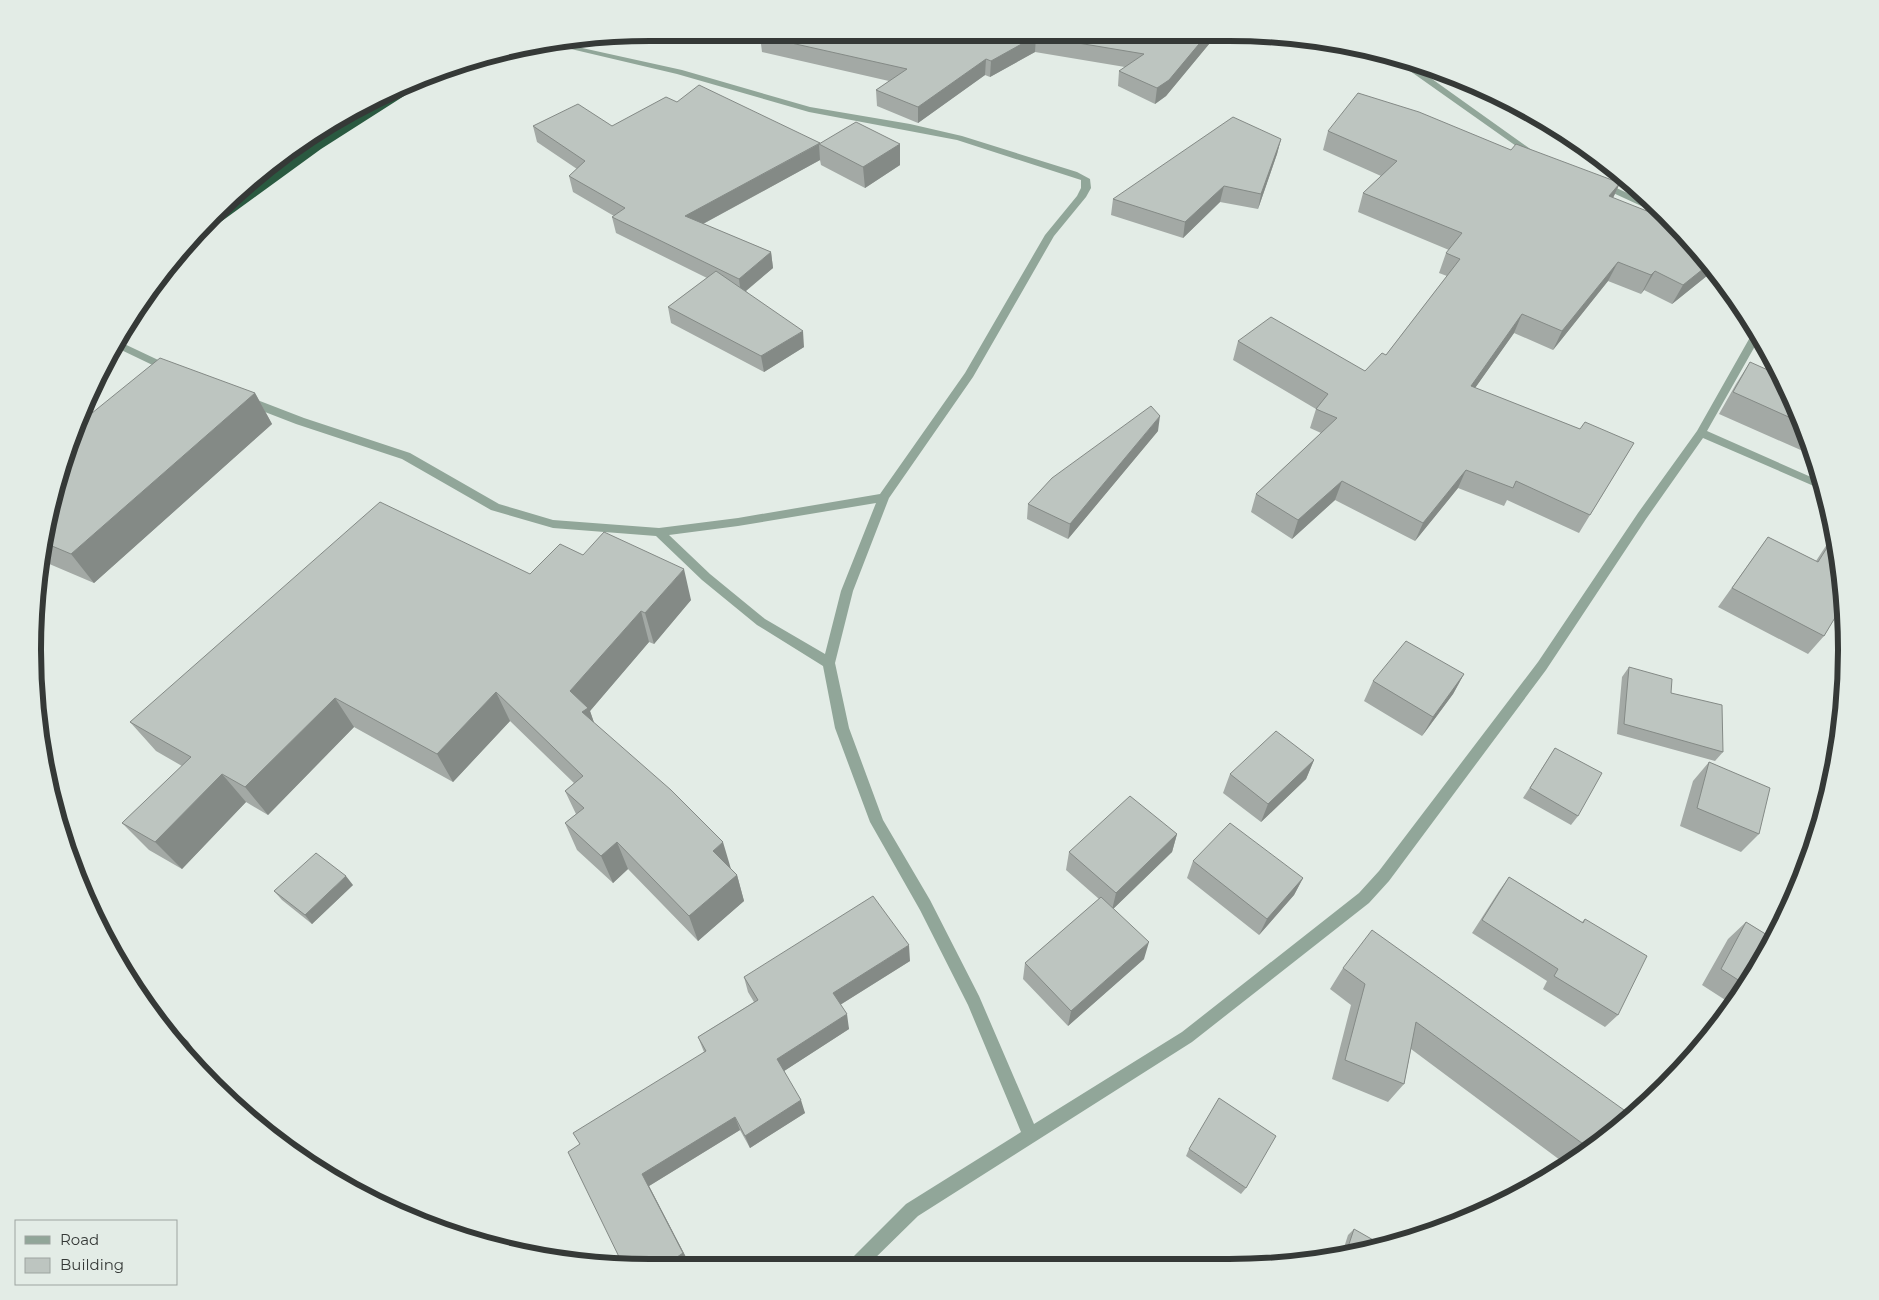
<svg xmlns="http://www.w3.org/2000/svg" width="1879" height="1300" font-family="Montserrat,sans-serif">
	<rect width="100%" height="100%" fill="#e3ece6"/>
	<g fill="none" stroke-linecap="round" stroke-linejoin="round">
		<path fill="#91a699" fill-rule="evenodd" d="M 564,44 L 682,70 L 810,107 L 910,124 L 962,136 L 1077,172 L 1090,179 L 1091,188 L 1086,197 L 1054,236 L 973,377 L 889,498 L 853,591 L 835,663 L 849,728 L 883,820 L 930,900 L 979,996 L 1034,1124 L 1182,1032 L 1359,893 L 1379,871 L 1538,662 L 1638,513 L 1697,431 L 1753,332 L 1755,331 L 1759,339 L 1707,431 L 1820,481 L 1823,490 L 1703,438 L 1646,519 L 1546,670 L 1389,881 L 1369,903 L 1192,1042 L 918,1216 L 866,1267 L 847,1267 L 849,1261 L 906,1204 L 1021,1132 L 968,1005 L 920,910 L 870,822 L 835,728 L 823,666 L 757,625 L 702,580 L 656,536 L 553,528 L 491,510 L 402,459 L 296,424 L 244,404 L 243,401 L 248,397 L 252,398 L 304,418 L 410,453 L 499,504 L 553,520 L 659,528 L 738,518 L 880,494 L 965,373 L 1045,235 L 1077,196 L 1081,188 L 1081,180 L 957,140 L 809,112 L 677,74 L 554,45 ZM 876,503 L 841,591 L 825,654 L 765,619 L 710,574 L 669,535 L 738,526 Z
			M 1393,56 L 1404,59 L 1536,153 L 1532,156 L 1529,155 L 1393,59 Z
			M 308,136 L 320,145 L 320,149 L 314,149 L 303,140 Z
			M 1601,181 L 1656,206 L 1668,216 L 1663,216 L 1598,186 L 1596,184 Z
			M 118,341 L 173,367 L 174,369 L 169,373 L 165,371 L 115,347 Z"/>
		<path fill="#2a5940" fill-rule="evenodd" d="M 437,72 L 437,75 L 321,149 L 189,245 L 183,246 L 224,209 L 313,145 L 418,78 Z"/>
	</g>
	<path fill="#a3a9a5" d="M 1219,32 L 1166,96 L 1155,104 L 1118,86 L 1119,71 L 1125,67 L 1035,52 L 990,77 L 985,75 L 918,123 L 877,106 L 876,90 L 889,81 L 762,52 L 760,36 Z
		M 677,102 L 820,143 L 900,144 L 900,165 L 865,188 L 821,165 L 820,160 L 703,224 L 771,252 L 773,268 L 746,291 L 804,347 L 764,372 L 671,323 L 668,307 L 707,278 L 616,233 L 612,217 L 614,216 L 573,192 L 569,176 L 577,169 L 537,142 L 533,126 L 612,126 Z
		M 1328,131 L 1511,150 L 1620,183 L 1613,198 L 1713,271 L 1672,304 L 1644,290 L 1641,294 L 1608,281 L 1553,350 L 1514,333 L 1475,388 L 1580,429 L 1634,443 L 1579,533 L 1507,500 L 1504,506 L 1458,488 L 1415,541 L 1335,500 L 1292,539 L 1251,512 L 1256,494 L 1321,433 L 1310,428 L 1316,409 L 1233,360 L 1238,341 L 1365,371 L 1386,355 L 1447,276 L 1439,273 L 1446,253 L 1449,250 L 1358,212 L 1363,193 L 1381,176 L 1323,150 Z
		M 1281,139 L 1277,154 L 1258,209 L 1220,202 L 1183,238 L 1111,215 L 1113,199 Z
		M 1750,362 L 1800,414 L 1812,455 L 1719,414 L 1736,384 Z
		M 255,393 L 272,424 L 94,583 L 40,560 L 76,426 Z
		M 1158,431 L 1068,539 L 1027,519 L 1028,504 Z
		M 1835,532 L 1842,606 L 1824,636 L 1808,654 L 1718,607 L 1768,537 L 1816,561 Z
		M 583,555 L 691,600 L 654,644 L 649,642 L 590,711 L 594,723 L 737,875 L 744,901 L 698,941 L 628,869 L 613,883 L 577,850 L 565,823 L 576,814 L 565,791 L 574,783 L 510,721 L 453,782 L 354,727 L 268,815 L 246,802 L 182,869 L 149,850 L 122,823 L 182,766 L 156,751 L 130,722 Z
		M 1629,667 L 1671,693 L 1723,752 L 1715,761 L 1617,734 L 1622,677 Z
		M 1464,674 L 1453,694 L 1422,736 L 1364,701 L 1373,681 Z
		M 1555,748 L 1578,816 L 1571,825 L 1523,798 Z
		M 1314,760 L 1306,779 L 1261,822 L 1223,793 L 1230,774 Z
		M 1709,762 L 1759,834 L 1741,852 L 1680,826 L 1693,781 Z
		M 1177,834 L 1172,852 L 1113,909 L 1144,959 L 1068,1026 L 1023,979 L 1025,963 L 1099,899 L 1066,870 L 1069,852 Z
		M 1193,861 L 1303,878 L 1294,895 L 1259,935 L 1187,878 Z
		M 1509,877 L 1582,922 L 1585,919 L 1618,1015 L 1605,1027 L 1543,989 L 1547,981 L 1472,933 L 1499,891 Z
		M 353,885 L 312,924 L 282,900 L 274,891 Z
		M 1746,922 L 1772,938 L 1742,993 L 1733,1005 L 1702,985 L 1728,939 Z
		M 910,961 L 840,1005 L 849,1029 L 784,1071 L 805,1113 L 750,1148 L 740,1130 L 649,1186 L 689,1263 L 580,1144 L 704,1052 L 698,1037 L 754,1002 L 748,992 L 744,977 Z
		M 1343,968 L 1631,1115 L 1572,1163 L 1568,1166 L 1411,1049 L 1404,1084 L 1388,1102 L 1332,1079 L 1351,1005 L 1330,989 Z
		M 1189,1149 L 1246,1188 L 1241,1194 L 1186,1156 Z
		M 1354,1229 L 1349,1256 L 1341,1257 L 1348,1235 Z"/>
	<path fill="#848a86" d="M 1209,32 L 1219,32 L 1166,96 L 1155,104 L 1157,88 Z
		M 1036,36 L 1035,52 L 990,77 L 991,61 Z
		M 986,59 L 985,75 L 918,123 L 918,107 Z
		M 1281,139 L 1277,154 L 1258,209 L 1261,194 Z
		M 819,144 L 820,160 L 688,232 L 685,216 Z
		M 900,144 L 900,165 L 865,188 L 863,167 Z
		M 1620,183 L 1611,202 L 1609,196 Z
		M 1224,186 L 1220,202 L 1183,238 L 1185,222 Z
		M 771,252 L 773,268 L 741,295 L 739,279 Z
		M 1618,262 L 1608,281 L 1553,350 L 1562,331 Z
		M 1708,265 L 1713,271 L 1672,304 L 1683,285 Z
		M 1655,271 L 1644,290 L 1641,294 L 1651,275 Z
		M 1522,314 L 1514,333 L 1463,405 L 1471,386 Z
		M 803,331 L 804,347 L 764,372 L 761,356 Z
		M 255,393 L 272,424 L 94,583 L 71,554 Z
		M 1160,416 L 1158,431 L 1068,539 L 1070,524 Z
		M 1466,470 L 1458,488 L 1415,541 L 1423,523 Z
		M 1342,481 L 1335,500 L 1292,539 L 1298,520 Z
		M 684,569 L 691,600 L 654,644 L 645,613 Z
		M 641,611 L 649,642 L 590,711 L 599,737 L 593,742 L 570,691 Z
		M 1464,674 L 1453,694 L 1422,736 L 1433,717 Z
		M 496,692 L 510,721 L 453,782 L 437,754 Z
		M 335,698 L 354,727 L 268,815 L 245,787 Z
		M 1314,760 L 1306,779 L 1261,822 L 1268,804 Z
		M 222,774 L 246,802 L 182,869 L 155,842 Z
		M 1177,834 L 1172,852 L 1112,910 L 1116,893 Z
		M 617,842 L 628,869 L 613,883 L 601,856 Z
		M 723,842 L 731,869 L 713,851 Z
		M 737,875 L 744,901 L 698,941 L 689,916 Z
		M 346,876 L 353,885 L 312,924 L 305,915 Z
		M 1303,878 L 1294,895 L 1259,935 L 1267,919 Z
		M 1149,942 L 1144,959 L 1068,1026 L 1071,1011 Z
		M 909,945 L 910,961 L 835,1008 L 833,993 Z
		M 847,1014 L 849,1029 L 781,1073 L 777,1059 Z
		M 173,1029 L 188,1041 L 221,1093 L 213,1086 L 198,1070 Z
		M 801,1100 L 805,1113 L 750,1148 L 745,1136 Z
		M 735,1117 L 740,1130 L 649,1186 L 689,1263 L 682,1268 L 661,1268 L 642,1174 Z
		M 515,1247 L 522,1253 L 516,1252 Z"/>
	<path fill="#bdc5c0" stroke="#848a86" d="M 765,32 L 1209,32 L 1169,80 L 1157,88 L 1119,71 L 1144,54 L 1036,36 L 991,61 L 986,59 L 918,107 L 876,90 L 907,69 L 760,36 Z
		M 699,85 L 820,143 L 685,216 L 771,252 L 739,279 L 612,217 L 625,208 L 569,176 L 585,161 L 533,126 L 578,104 L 612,126 L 666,97 L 677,102 Z
		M 1358,93 L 1419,112 L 1511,150 L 1516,144 L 1620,183 L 1609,196 L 1672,221 L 1708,265 L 1683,285 L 1655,271 L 1651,275 L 1618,262 L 1562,331 L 1522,314 L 1471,386 L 1580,429 L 1585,422 L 1634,443 L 1590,515 L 1516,481 L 1513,488 L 1466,470 L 1423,523 L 1342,481 L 1298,520 L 1256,494 L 1337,418 L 1316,409 L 1328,394 L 1238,341 L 1271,317 L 1365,371 L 1382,353 L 1386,355 L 1460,259 L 1446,253 L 1462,233 L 1363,193 L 1397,161 L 1328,131 Z
		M 1233,117 L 1281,139 L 1261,194 L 1224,186 L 1185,222 L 1113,199 Z
		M 856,122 L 900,144 L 863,167 L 819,144 Z
		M 716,271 L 803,331 L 761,356 L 668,307 Z
		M 160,358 L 255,393 L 71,554 L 45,543 L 76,426 Z
		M 1750,362 L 1779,375 L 1800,414 L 1802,423 L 1733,392 Z
		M 1151,406 L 1160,416 L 1070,524 L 1028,504 L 1052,478 Z
		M 380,502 L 530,574 L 560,544 L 583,555 L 604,532 L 684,569 L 645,613 L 641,611 L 570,691 L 588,708 L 582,712 L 671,790 L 723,842 L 713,851 L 737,875 L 689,916 L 617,842 L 601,856 L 565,823 L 584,808 L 565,791 L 583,776 L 496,692 L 437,754 L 335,698 L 245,787 L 222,774 L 155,842 L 122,823 L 191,757 L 130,722 Z
		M 1835,535 L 1842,606 L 1824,636 L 1732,588 L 1768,537 L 1818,562 Z
		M 1406,641 L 1464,674 L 1433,717 L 1373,681 Z
		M 1629,667 L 1672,679 L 1671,693 L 1722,705 L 1723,752 L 1624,724 Z
		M 1276,731 L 1314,760 L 1268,804 L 1230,774 Z
		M 1555,748 L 1602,773 L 1578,816 L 1530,788 Z
		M 1709,762 L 1770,788 L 1759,834 L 1697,808 Z
		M 1130,796 L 1177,834 L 1116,893 L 1069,852 Z
		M 1230,823 L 1303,878 L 1267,919 L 1193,861 Z
		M 316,853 L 346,876 L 305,915 L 274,891 Z
		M 1509,877 L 1583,923 L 1585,919 L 1647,956 L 1618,1015 L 1554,976 L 1558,969 L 1482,920 Z
		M 873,896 L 909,945 L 833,993 L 847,1014 L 777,1059 L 801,1100 L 745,1136 L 735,1117 L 642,1174 L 683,1253 L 661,1268 L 650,1268 L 623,1265 L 568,1152 L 580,1144 L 573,1133 L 706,1051 L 698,1037 L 758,1000 L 744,977 Z
		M 1101,897 L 1149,942 L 1071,1011 L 1025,963 Z
		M 1746,922 L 1772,938 L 1746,985 L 1721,969 Z
		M 1372,930 L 1631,1115 L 1590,1149 L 1416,1022 L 1404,1084 L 1345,1060 L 1365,984 L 1343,968 Z
		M 173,1029 L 198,1070 L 167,1033 Z
		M 1219,1098 L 1276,1136 L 1246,1188 L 1189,1149 Z
		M 1354,1229 L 1382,1245 L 1349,1256 L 1345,1256 Z
		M 515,1247 L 516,1252 L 509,1249 Z"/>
	<path d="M0 0H1879V1300H0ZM650 41H1229A609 609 0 0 1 1838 650V650A609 609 0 0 1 1229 1259H650A609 609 0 0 1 41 650V650A609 609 0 0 1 650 41Z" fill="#e3ece6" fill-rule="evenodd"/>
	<path fill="none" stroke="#353937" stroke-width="6" d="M650 41H1229A609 609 0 0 1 1838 650V650A609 609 0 0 1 1229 1259H650A609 609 0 0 1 41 650V650A609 609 0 0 1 650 41Z"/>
	<rect x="15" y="1220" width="162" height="65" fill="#e3ece6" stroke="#9da4a0"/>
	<rect x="25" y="1236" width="25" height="8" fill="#91a699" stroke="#9da4a0"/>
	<text x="60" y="1245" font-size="15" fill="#353937">Road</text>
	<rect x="25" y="1258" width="25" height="15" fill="#bdc5c0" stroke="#9da4a0"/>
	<text x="60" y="1270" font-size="15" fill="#353937">Building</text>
</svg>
